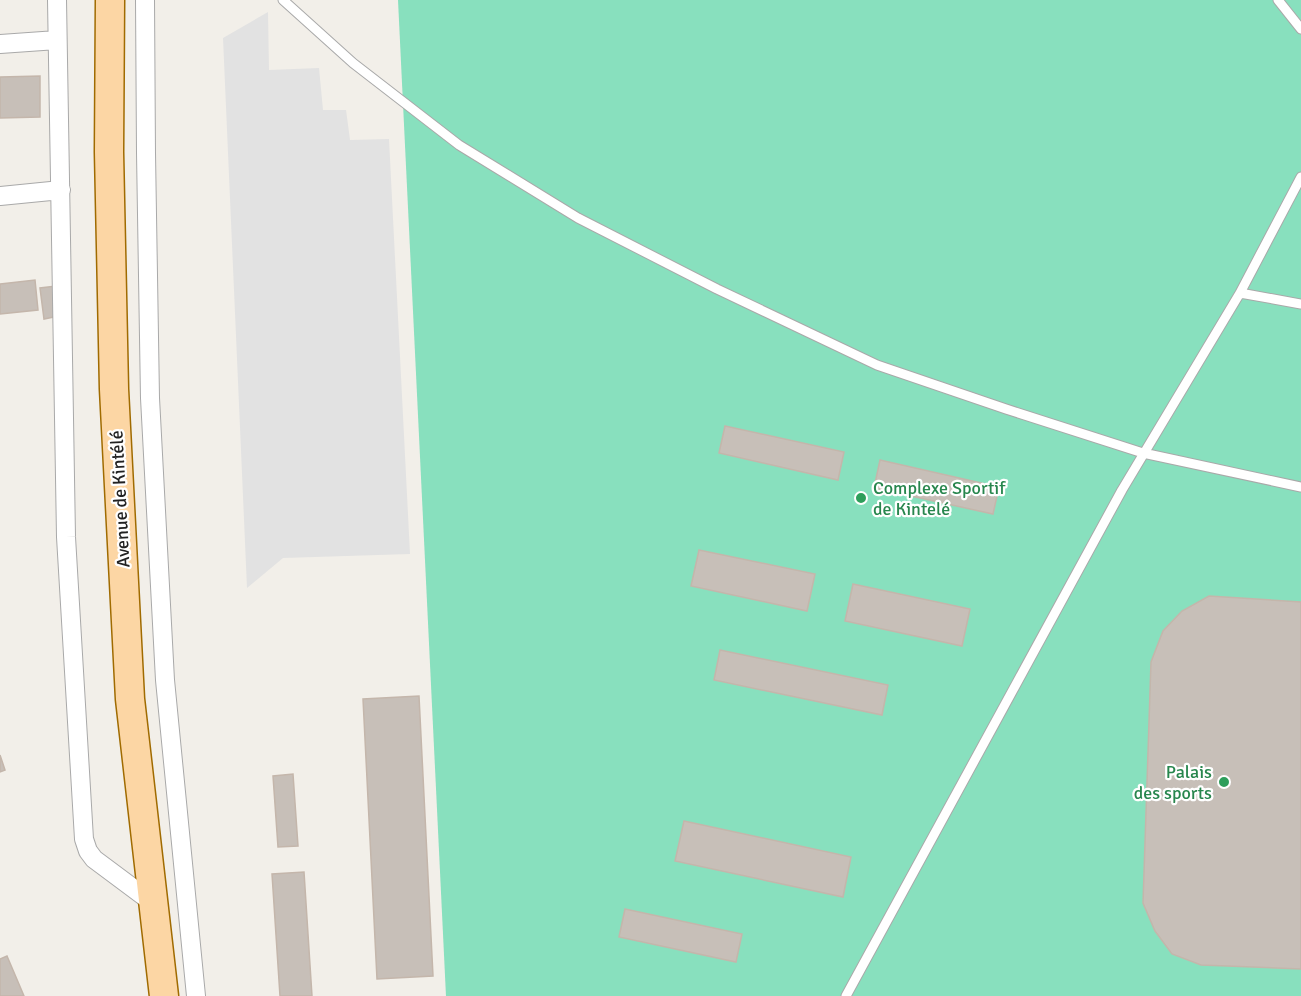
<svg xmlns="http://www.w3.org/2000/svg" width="1301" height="996" font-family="Signika,sans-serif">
	<rect width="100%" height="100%" fill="#f2efe9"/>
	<path fill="#88e0be" d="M 398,0 L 1301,0 L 1301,996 L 446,996 Z"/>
	<path fill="#e2e2e2" d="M 268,12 L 269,70 L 319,68 L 323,110 L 346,110 L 350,140 L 389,139 L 410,554 L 283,558 L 247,588 L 223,38 Z"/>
	<path fill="#c7bfb8" stroke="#c4b6ab" stroke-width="1.5" d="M 40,76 L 40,117 L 0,118 L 0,77 Z
		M 35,280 L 38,310 L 0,314 L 0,284 Z
		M 56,286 L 59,316 L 44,319 L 40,288 Z
		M 725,426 L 844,452 L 838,480 L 719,453 Z
		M 880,460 L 999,487 L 993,514 L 874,488 Z
		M 699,550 L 815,574 L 807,611 L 691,586 Z
		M 853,584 L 970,609 L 962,646 L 845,621 Z
		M 1209,596 L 1301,602 L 1301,969 L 1201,965 L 1172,954 L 1155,931 L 1143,903 L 1151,662 L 1163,631 L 1182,611 Z
		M 720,650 L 888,685 L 882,715 L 714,680 Z
		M 419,696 L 433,976 L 377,979 L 363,699 Z
		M 0,755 L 5,770 L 0,772 Z
		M 293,774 L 298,846 L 278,847 L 273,776 Z
		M 684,821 L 851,857 L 843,897 L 675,861 Z
		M 304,872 L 312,996 L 280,996 L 272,874 Z
		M 625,909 L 742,934 L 736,962 L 619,937 Z
		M 7,956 L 24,996 L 0,996 L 0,959 Z"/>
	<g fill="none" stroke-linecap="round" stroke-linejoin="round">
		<defs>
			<path id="service" d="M 283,0 L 353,63 L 459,145 L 578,218 L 717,289 L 877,365 L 1006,409 L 1143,453 L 1301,487
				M 1278,0 L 1301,29
				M 1240,293 L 1301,304
				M 846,996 L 1122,490 L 1240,293 L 1301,177"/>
			<path id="minor" d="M 57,0 L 66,537 L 84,839 L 88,851 L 94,859 L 153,903
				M 145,0 L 146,153 L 150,398 L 165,680 L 196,996
				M 0,44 L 57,40
				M 0,196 L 61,190"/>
			<path id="primary" d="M 110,0 L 109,152 L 114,389 L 130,699 L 164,996"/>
		</defs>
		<use href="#service" stroke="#a9a9a9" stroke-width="11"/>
		<use href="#minor" stroke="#a9a9a9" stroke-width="20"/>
		<use href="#primary" stroke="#a06b00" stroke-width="31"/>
		<use href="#service" stroke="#fff" stroke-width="9"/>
		<use href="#minor" stroke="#fff" stroke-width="18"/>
		<use href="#primary" stroke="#fcd6a4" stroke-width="28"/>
	</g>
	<g fill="#2e9e5b" stroke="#fff" stroke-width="2">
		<circle cx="861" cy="498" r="6"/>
		<circle cx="1224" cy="782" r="6"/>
	</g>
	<g text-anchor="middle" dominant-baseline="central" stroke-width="4.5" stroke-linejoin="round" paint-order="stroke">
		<g font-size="18" fill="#27864d" stroke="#fff" text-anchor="start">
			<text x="873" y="488">Complexe Sportif<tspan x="873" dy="21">de Kintelé</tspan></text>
			<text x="1212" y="772" text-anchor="end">Palais<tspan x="1212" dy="21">des sports</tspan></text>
		</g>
		<g font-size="18" fill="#222" stroke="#fff">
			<text transform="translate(120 499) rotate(-93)">Avenue de Kintélé</text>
		</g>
	</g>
</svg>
